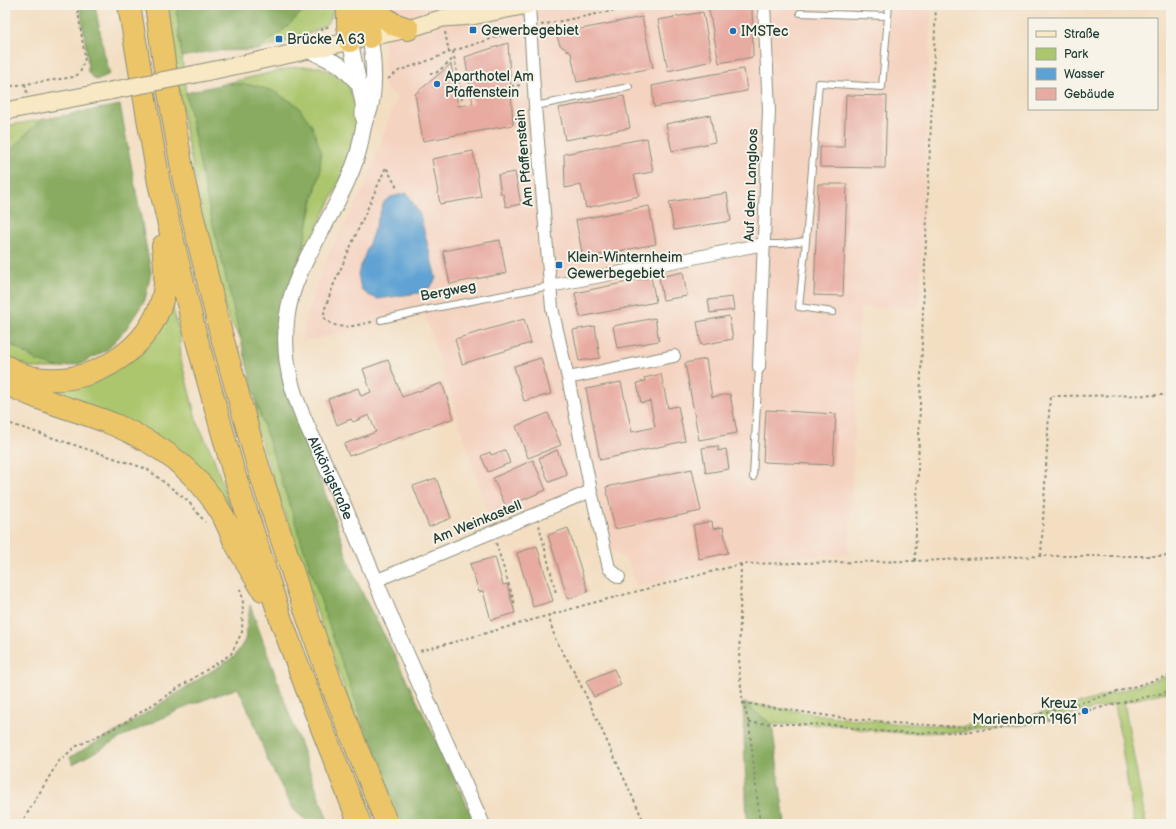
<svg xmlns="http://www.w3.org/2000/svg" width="1176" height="829" font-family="'Balsamiq Sans',sans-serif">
	<rect width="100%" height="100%" fill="#f7f3e8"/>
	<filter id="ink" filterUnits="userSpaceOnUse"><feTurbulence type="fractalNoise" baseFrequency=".025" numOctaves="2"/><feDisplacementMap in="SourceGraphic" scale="8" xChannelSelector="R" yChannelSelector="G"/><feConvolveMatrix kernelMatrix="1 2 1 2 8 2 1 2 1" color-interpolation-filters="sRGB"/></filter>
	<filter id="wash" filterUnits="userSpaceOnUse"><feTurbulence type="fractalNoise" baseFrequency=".012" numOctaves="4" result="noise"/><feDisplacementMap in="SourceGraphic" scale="16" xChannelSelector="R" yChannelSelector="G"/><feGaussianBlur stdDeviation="0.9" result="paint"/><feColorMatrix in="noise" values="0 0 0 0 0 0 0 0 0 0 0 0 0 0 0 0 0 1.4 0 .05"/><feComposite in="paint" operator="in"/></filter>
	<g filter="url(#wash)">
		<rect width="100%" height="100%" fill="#f3dec2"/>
		<path fill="#f5d3c1" d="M 383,5 L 931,5 L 920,304 L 916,308 L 860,308 L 849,555 L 741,558 L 636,588 L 630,564 L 608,547 L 594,481 L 492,527 L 425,315 L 302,342 L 306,315 L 323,265 L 367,183 L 397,96 L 385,88 Z"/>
		<path fill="#abc66d" stroke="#658250" d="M 166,5 L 176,5 L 186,93 L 207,199 L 241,339 L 228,318 L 210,248 L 186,136 Z
			M 309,5 L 335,5 C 333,10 332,16 330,20 C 322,33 272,46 257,50 L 287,27 Z
			M 295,67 L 320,67 L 338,75 L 349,87 L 354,102 L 357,124 L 341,179 L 296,271 C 306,239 311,205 320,173 L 254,85 L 227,83 Z
			M 40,120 L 18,142 L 5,158 L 5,126 Z
			M 172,304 L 180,336 L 181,360 L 197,422 L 213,456 L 231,510 L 217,497 L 35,384 L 75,384 Z
			M 5,341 L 38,361 L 60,368 L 31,368 L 5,356 Z
			M 256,402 L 286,492 L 403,824 L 397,824 L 349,702 L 320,621 L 256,427 Z
			M 1171,675 L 1171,691 L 1124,702 L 1146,824 L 1134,824 L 1115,704 L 1026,725 L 964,732 L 906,733 L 863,730 L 838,725 L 772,724 L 743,703 L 836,717 L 894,723 L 963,727 L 1027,717 L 1091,700 Z"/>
		<path fill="#88ab60" stroke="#54744a" d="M 80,5 L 95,5 L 104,52 L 110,74 L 96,80 L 88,73 L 87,56 Z
			M 176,5 L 309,5 L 287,27 L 257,50 L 212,51 L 182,57 Z
			M 227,83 L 254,85 L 273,91 L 297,105 L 312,126 L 321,151 L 320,173 L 312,200 L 303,249 L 279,334 L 279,364 L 287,394 L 334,517 L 350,566 L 369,607 L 389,644 L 458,785 L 475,824 L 403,824 L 373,750 L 327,620 L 256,402 L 207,199 L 186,93 Z
			M 120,105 L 151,272 L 145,300 L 125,330 L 107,350 L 82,363 L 60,368 L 38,361 L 5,341 L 5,158 L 18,142 L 40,120 Z
			M 250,605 L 329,824 L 310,824 L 294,810 L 268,761 L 253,720 L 238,688 L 192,704 L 126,735 L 73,764 L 70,757 L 121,729 L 235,656 L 245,640 Z
			M 743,703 L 772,724 L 785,824 L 747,824 Z"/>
		<path fill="#5ea2d3" stroke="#3e7084" d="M 407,193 L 420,215 L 436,278 L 432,285 L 425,292 L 378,299 L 368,295 L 361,289 L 358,274 L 384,202 L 391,197 Z"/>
		<g id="blocks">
			<path fill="#e8aba1" d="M 708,5 L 752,5 L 753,57 L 719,63 Z
				M 703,12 L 712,61 L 668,71 L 658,20 Z
				M 642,17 L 653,68 L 577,82 L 571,53 L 560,45 L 556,34 Z
				M 508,43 L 513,125 L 423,141 L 415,94 L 451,64 L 458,106 L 473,104 L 465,57 Z
				M 744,69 L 747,91 L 654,107 L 652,86 L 690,78 Z
				M 846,95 L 887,96 L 885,168 L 820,167 L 820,147 L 844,147 Z
				M 624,96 L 630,128 L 565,140 L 559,108 Z
				M 710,115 L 715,142 L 672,151 L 666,124 Z
				M 647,138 L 653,172 L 634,175 L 639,196 L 586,208 L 581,185 L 565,188 L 564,154 Z
				M 473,151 L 481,197 L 440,204 L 432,159 Z
				M 515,172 L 521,204 L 506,207 L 503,194 L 501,194 L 498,175 Z
				M 818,184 L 847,184 L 843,296 L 814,295 Z
				M 727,193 L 731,221 L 674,230 L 669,202 Z
				M 649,206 L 656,244 L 583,258 L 576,220 Z
				M 500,240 L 506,273 L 450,284 L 443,251 Z
				M 683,272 L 687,296 L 663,300 L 659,277 Z
				M 651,277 L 656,302 L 580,317 L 575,293 Z
				M 732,297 L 734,310 L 710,313 L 708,300 Z
				M 729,316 L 733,339 L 701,345 L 697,322 Z
				M 655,318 L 659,341 L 617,348 L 613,326 Z
				M 524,319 L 531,343 L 462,364 L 455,339 Z
				M 595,326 L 600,358 L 579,361 L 573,330 Z
				M 541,358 L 551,394 L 524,401 L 514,366 Z
				M 706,359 L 712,397 L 730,394 L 737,433 L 699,440 L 685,363 Z
				M 388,360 L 402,397 L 442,383 L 454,418 L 349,456 L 344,444 L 376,432 L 369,415 L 353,422 L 351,419 L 337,425 L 328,399 L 358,388 L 361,396 L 371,392 L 363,369 Z
				M 661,374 L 668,408 L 678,406 L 685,441 L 600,460 L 586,389 L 621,382 L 632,432 L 655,427 L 650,401 L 641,403 L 637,383 L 645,381 L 644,378 Z
				M 766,410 L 836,414 L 833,465 L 763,462 Z
				M 548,413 L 561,445 L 528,458 L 516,426 Z
				M 718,446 L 718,451 L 726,449 L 729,469 L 706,473 L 702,448 Z
				M 505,450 L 510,463 L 488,472 L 481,456 L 490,452 L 491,455 Z
				M 557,450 L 567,475 L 549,482 L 539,458 Z
				M 533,460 L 546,490 L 506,507 L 493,478 Z
				M 692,469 L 701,511 L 615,529 L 606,487 Z
				M 436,478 L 451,518 L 429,527 L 413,486 Z
				M 712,521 L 713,529 L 723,527 L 728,553 L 699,559 L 693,525 Z
				M 568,528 L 588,592 L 568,599 L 548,535 Z
				M 537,546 L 553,601 L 533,607 L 517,553 Z
				M 495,557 L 503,585 L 507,584 L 515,613 L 491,620 L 483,591 L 479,592 L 470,564 Z
				M 614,669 L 621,685 L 594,697 L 586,681 Z"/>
		</g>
	</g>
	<g filter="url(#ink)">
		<use href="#blocks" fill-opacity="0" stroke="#898e7b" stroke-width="1"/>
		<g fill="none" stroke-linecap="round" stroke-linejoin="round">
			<defs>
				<path id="service" d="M 800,13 L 888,16
					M 535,106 L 629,87
					M 806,241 L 799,307 L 833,312
					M 764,244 L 782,244 L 806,241 L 819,83 L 882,87 L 889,5
					M 381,320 L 430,309 L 550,286
					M 753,477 L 759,367"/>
				<path id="minor" d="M 529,5 L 535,106 L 552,308 L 568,378 L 591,491 L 609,568 L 619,577
					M 550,286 L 764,244
					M 759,367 L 769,110 L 764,5
					M 568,378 L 674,356
					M 375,581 L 591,491"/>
				<g id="tertiary">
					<path id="s1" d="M 370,37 C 374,61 376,85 370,109 C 368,114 365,119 364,125 C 362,133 361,141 359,149 C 354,169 345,187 336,204 C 318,240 292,276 287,317 C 279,381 306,422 331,477 C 340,495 347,514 355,532 C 372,572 389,613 406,653 C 431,710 457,767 482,824"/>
					<path d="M 350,41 L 363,103 L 363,117"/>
					<path d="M 309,50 L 340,65 L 358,83"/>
				</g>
				<path id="secondary" d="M 196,74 L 408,29 L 443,18 L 472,16 L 527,5
					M 5,111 L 110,91"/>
				<path id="motorway" d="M 129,5 L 159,183 L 196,337 L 233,470 L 281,620 L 314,708 L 360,824
					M 156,5 L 164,62 L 184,181 L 220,330 L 258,466 L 299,592 L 332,686 L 387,824
					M 348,5 L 348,24 L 350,41
					M 365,5 L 370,37
					M 369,5 L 393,24 L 408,29
					M 5,366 C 17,373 31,379 45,379 C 97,383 150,348 163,297 C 167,281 165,263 163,246
					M 5,382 C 39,402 79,410 115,425 C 160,444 201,474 224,518 C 228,525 231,533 234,540 C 243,557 253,574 263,590"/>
			</defs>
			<use href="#service" stroke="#898e7b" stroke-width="8"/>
			<use href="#minor" stroke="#898e7b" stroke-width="14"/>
			<use href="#tertiary" stroke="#898e7b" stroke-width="17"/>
			<use href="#secondary" stroke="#898e7b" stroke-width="19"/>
			<use href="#motorway" stroke="#898e7b" stroke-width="24"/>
			<path stroke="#898e7b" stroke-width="2" stroke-dasharray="3 3" stroke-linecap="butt" d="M 541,25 L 642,5
				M 445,32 L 449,52
				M 315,33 L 331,25
				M 453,51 L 462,99 L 457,100
				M 430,73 L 436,73 L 454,58
				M 388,79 L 400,70 L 422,63 L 453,51 L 519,30
				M 25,84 L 27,93
				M 511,86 L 522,85
				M 5,87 L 74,77 L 80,73 L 85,58 L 77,5
				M 372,322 C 355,325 339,332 325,319 L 324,311 L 333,286 L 386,167 L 397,188
				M 5,422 L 147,469 L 188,501 L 205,522
				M 539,525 L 556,593
				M 496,543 L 515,605
				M 1041,556 L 1050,396 L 1171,395
				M 915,561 L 923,311 L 936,5
				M 741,564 L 739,671 L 743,703 L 749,723 L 760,824
				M 548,615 L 556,641 L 573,669 L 588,700 L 645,824
				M 420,651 L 465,639 L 585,605 L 741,564 L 915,561 L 1041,556 L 1171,556
				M 743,703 L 836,717 L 894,723 L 963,727 L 1027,717 L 1091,700 L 1171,675
				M 749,723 L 838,725 L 863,730 L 906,733 L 964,732 L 1026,725 L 1171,691
				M 21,824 L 58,762 L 75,747 L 124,723 L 231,654 L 242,632 L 243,599 L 239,586"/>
			<use href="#service" stroke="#fff" stroke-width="6"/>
			<use href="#minor" stroke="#fff" stroke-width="12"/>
			<use href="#tertiary" stroke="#fff" stroke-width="15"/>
			<use href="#secondary" stroke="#f8e8c3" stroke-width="17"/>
			<use href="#motorway" stroke="#edc569" stroke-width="22"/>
			<defs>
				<path id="secondary-bridge" d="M 110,91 L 196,74"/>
			</defs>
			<use href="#secondary-bridge" stroke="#898e7b" stroke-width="19" stroke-linecap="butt"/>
			<use href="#secondary-bridge" stroke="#f8e8c3" stroke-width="17"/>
		</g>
	</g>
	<g fill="#1f6fb2" stroke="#f7f3e8" stroke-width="1.5">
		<rect x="469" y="26" width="8" height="8" rx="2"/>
		<circle cx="733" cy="31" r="4"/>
		<rect x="275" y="35" width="8" height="8" rx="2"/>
		<circle cx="437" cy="84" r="4"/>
		<rect x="555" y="261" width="8" height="8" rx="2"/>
		<circle cx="1085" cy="711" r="4"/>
	</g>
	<g text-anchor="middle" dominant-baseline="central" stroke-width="4" stroke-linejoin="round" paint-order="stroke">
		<g font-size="14" fill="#1f3d34" stroke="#f7f3e8" text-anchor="start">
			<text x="481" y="30">Gewerbegebiet</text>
			<text x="741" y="31">IMSTec</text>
			<text x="287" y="39">Brücke A 63</text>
			<text x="445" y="76">Aparthotel Am<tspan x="445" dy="16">Pfaffenstein</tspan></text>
			<text x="567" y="257">Klein-Winternheim<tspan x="567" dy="16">Gewerbegebiet</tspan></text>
			<text x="1077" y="703" text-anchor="end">Kreuz<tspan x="1077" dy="16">Marienborn 1961</tspan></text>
		</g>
		<g font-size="14" fill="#1f3d34" stroke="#f7f3e8">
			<text transform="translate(524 158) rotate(-95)">Am Pfaffenstein</text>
			<text transform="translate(751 185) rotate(-88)">Auf dem Langloos</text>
			<text transform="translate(448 291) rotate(-11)">Bergweg</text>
			<text stroke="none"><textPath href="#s1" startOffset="467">Altkönigstraße</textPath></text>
			<text transform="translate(477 522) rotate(-22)">Am Weinkastell</text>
		</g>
	</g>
	<rect width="1176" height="829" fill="none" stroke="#f7f3e8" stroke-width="20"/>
	<rect x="1028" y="18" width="130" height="92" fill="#f7f3e8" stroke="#a1aaa0"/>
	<rect x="1036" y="31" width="20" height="6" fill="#f8e8c3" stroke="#a1aaa0"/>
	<text x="1064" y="38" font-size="12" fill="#1f3d34">Straße</text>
	<rect x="1036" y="48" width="20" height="12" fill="#abc66d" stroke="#a1aaa0"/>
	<text x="1064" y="58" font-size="12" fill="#1f3d34">Park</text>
	<rect x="1036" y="68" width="20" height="12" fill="#5ea2d3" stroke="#a1aaa0"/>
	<text x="1064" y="78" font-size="12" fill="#1f3d34">Wasser</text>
	<rect x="1036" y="88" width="20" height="12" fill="#e8aba1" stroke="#a1aaa0"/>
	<text x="1064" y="98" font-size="12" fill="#1f3d34">Gebäude</text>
</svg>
